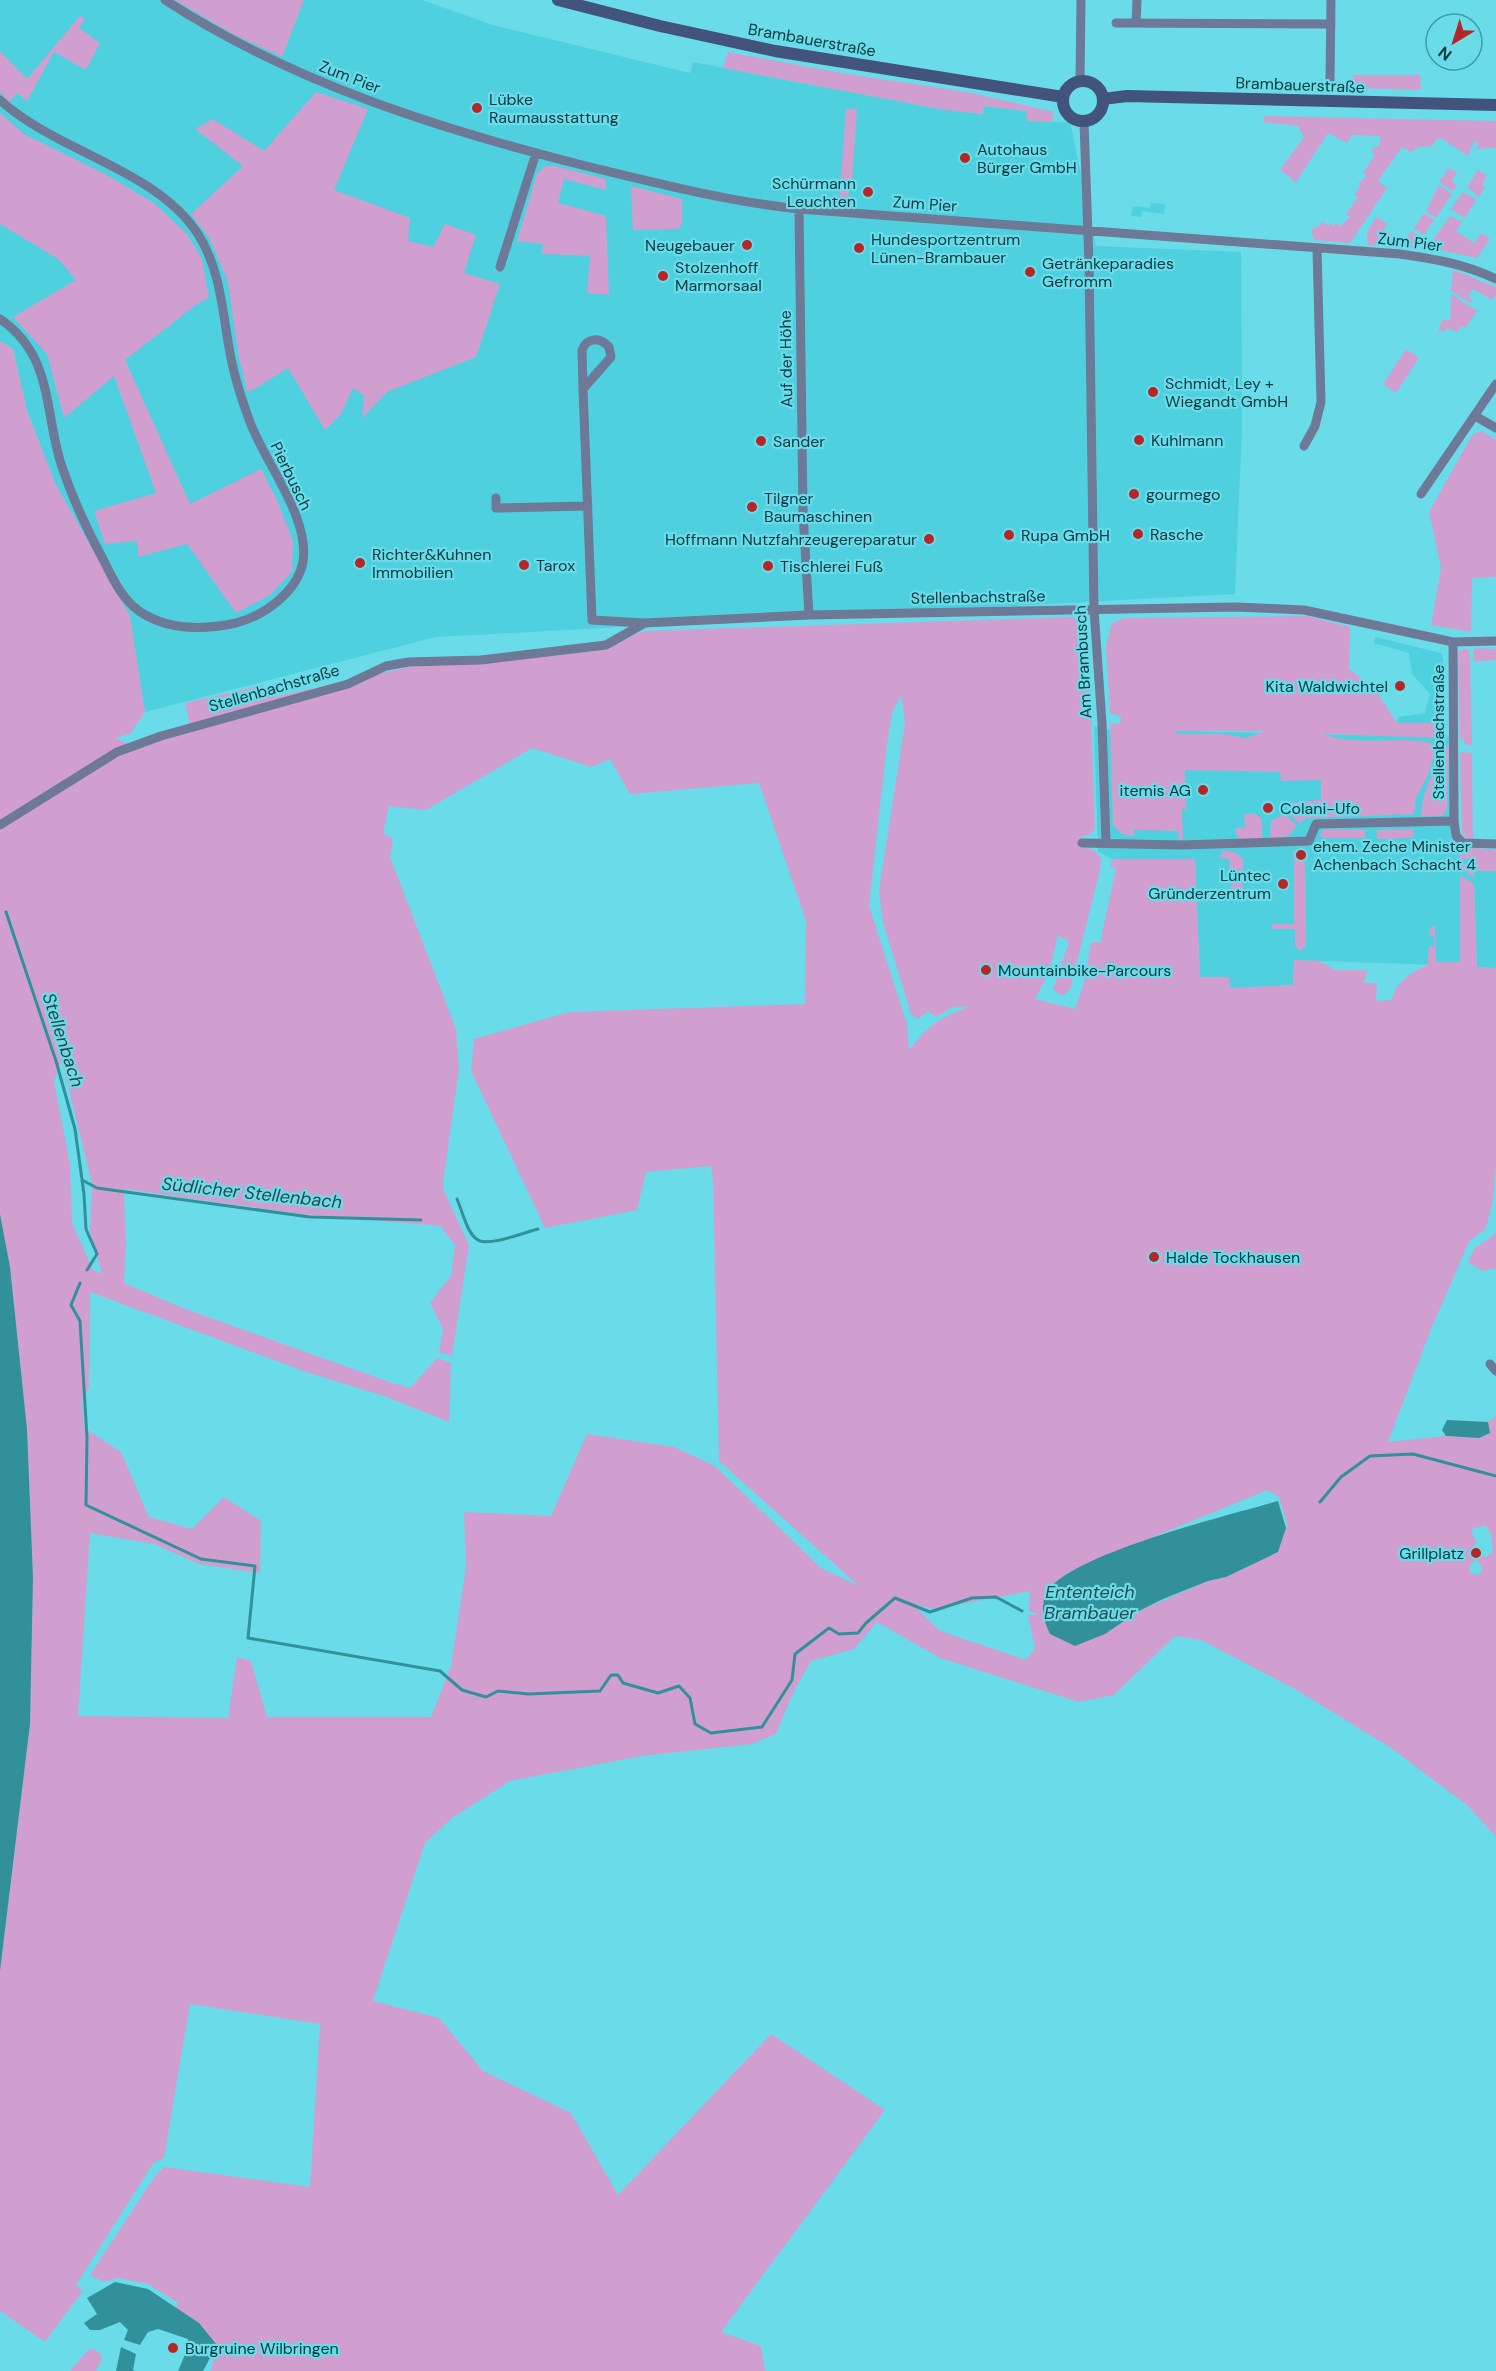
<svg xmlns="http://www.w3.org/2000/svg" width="1496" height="2371" font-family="'DM Sans',sans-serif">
	<rect width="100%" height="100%" fill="#6adbe9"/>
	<path fill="#4ed0df" d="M 0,0 L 422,0 L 493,25 L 690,73 L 693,62 L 945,110 L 982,114 L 983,106 L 1027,111 L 1027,121 L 1070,122 L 1096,246 L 1241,252 L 1242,427 L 1235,594 L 436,637 L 145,712 L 129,616 L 55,483 L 27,411 L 13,349 L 0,341 Z
		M 1151,203 L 1165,204 L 1164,214 L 1142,211 L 1141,217 L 1131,216 L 1133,206 L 1150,208 Z
		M 1375,637 L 1441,653 L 1443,658 L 1443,723 L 1397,723 L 1398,717 L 1425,713 L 1430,694 L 1412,674 L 1409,653 L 1374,643 Z
		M 1094,726 L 1117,732 L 1176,731 L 1449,737 L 1451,847 L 1496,850 L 1496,968 L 1477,967 L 1474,884 L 1460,963 L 1437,963 L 1436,965 L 1295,960 L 1293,985 L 1230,988 L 1228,977 L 1200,977 L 1195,860 L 1113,859 L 1098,852 Z"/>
	<path fill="#d09fd0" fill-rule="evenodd" d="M 175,0 L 304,0 L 282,57 L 233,34 Z
		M 80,16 L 85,19 L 79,28 L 100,43 L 86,70 L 54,52 L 27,101 L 17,93 L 9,102 L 0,92 L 0,51 L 27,79 Z
		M 728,52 L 841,73 L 967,92 L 1054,112 L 1052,122 L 1029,121 L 1027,121 L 1026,111 L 984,106 L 983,114 L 945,110 L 723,68 Z
		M 1353,75 L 1420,75 L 1421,90 L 1353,88 Z
		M 316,92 L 368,109 L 334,190 L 410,218 L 408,241 L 433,247 L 445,224 L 476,235 L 464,273 L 500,284 L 476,357 L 387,392 L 362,418 L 364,396 L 353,388 L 341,414 L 325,430 L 288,368 L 248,393 L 239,358 L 228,282 L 210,239 L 191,214 L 243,166 L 195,129 L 213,119 L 264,151 Z
		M 846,109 L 857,109 L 852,182 L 850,183 L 848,203 L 839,202 Z
		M 0,113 L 24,134 L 105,174 L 154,203 L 187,234 L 202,259 L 209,298 L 197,304 L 125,360 L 190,504 L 261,469 L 277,500 L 293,541 L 292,572 L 270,595 L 236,613 L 187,544 L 138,557 L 137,541 L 105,544 L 94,511 L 156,493 L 114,376 L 64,418 L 47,354 L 13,317 L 76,280 L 58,259 L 0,224 Z
		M 1264,116 L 1496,121 L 1496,148 L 1476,149 L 1479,144 L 1474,141 L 1468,156 L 1441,138 L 1436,140 L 1432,146 L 1419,147 L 1411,152 L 1402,147 L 1378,181 L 1387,188 L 1350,243 L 1314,240 L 1311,229 L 1319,226 L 1322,221 L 1328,226 L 1330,223 L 1334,226 L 1336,223 L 1340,226 L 1350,217 L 1346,214 L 1358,197 L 1354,194 L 1361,186 L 1358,183 L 1367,176 L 1363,173 L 1375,155 L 1371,151 L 1380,144 L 1380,136 L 1352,135 L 1347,143 L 1328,133 L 1296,182 L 1280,170 L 1304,137 L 1298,126 L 1263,122 Z
		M 545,166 L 555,166 L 606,179 L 606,190 L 564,179 L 558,203 L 606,216 L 609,295 L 587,293 L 590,256 L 542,254 L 543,244 L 517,241 L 537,174 Z
		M 1449,168 L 1457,173 L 1452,180 L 1456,186 L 1453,191 L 1439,182 Z
		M 1478,170 L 1487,176 L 1482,184 L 1485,187 L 1479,197 L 1467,187 Z
		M 1439,185 L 1452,194 L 1436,218 L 1426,211 Z
		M 631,186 L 682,199 L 682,224 L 678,229 L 633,230 Z
		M 1463,192 L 1476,200 L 1465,218 L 1451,209 Z
		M 1424,213 L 1434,220 L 1424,235 L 1414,228 Z
		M 1450,216 L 1462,222 L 1456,231 L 1474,243 L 1481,233 L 1490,239 L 1477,258 L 1434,249 L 1432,241 Z
		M 1377,217 L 1387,224 L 1384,229 L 1403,243 L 1411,231 L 1423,238 L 1415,248 L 1368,245 C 1364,233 1370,227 1377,217 Z
		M 1453,270 L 1496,287 L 1496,295 L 1492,300 L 1473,289 L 1468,296 L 1473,300 L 1471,303 L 1451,291 Z
		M 1451,294 L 1477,311 L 1465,328 L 1462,326 L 1457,332 L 1447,328 L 1444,332 L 1441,330 L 1437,335 L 1442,320 L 1450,320 Z
		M 0,341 L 13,349 L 27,411 L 55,483 L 130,616 L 145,712 L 130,734 L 115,738 L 129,744 L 191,730 L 185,703 L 262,685 L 274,697 L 414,666 L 596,651 L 644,631 L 1072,617 L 1088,627 L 1095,829 L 1089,835 L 1081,837 L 1082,848 L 1092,849 L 1101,857 L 1100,870 L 1070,990 L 1062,996 L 1053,989 L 1069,942 L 1058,935 L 1049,973 L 1035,999 L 1075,1009 L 1084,983 L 1091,942 L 1100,943 L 1116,868 L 1110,867 L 1113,859 L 1195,859 L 1200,977 L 1229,977 L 1230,988 L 1293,985 L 1294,960 L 1319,961 L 1335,970 L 1367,970 L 1364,983 L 1377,983 L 1376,1001 L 1392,1000 C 1395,982 1411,973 1427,965 L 1429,947 L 1434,946 L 1434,936 L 1429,935 L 1431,927 L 1435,926 L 1436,962 L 1460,962 L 1460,875 L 1474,884 L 1477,967 L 1496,968 L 1496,1164 L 1493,1200 L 1486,1228 L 1469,1242 L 1431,1329 L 1388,1442 L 1446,1436 L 1479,1438 L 1490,1433 L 1488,1422 L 1496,1416 L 1496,1837 L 1468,1806 L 1391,1748 L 1295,1689 L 1201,1640 L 1175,1636 L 1114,1695 L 1079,1702 L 940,1658 L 877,1622 L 854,1649 L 811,1661 L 793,1693 L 776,1734 L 752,1744 L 642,1756 L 510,1781 L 452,1818 L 425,1843 L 373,2001 L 439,2018 L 483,2071 L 571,2113 L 618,2195 L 771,2034 L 885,2110 L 721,2332 L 761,2346 L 765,2371 L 211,2371 L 216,2345 L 199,2323 L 176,2308 L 178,2303 L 148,2284 L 118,2278 L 104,2282 L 90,2275 L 155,2176 L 164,2167 L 310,2187 L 320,2024 L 190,2004 L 164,2158 L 154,2162 L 76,2285 L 83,2291 L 45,2342 L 0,2311 L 0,1971 L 30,1724 L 33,1577 L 27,1429 L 10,1267 L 0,1214 ZM 901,695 L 905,723 L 879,890 L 883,923 L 911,1014 L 918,1019 L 928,1011 L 936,1017 L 951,1008 L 970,1006 C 938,1019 931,1023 909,1050 L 907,1024 L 869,906 L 887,744 L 892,713 ZM 532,748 L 591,767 L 610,759 L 630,794 L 759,783 L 806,921 L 805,1004 L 569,1012 L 474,1039 L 471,1071 L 545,1228 L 637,1210 L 646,1172 L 711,1166 L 713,1181 L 719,1461 L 859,1586 L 821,1568 L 715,1466 L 674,1447 L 587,1434 L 551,1516 L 464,1512 L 466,1567 L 451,1666 L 431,1717 L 267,1717 L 251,1661 L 237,1657 L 228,1718 L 78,1716 L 90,1533 L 154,1544 L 199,1564 L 260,1573 L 261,1521 L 224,1497 L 192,1529 L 149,1517 L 121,1452 L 84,1428 L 82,1400 L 89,1388 L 90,1292 L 309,1373 L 384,1396 L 449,1422 L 451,1363 L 437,1358 L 410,1388 L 389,1382 L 183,1308 L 124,1283 L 126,1242 L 124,1189 L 309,1215 L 440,1226 L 455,1245 L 451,1276 L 430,1303 L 443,1329 L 439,1352 L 452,1356 L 469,1245 L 444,1191 L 443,1183 L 459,1069 L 456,1029 L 390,857 L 393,839 L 383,833 L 389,806 L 426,810 ZM 62,1061 L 92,1184 L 90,1232 L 102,1274 L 93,1270 L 72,1223 L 70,1164 L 54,1081 ZM 1267,1490 L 1279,1497 L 1288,1527 L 1286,1528 L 1278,1552 L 1226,1577 L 1208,1581 L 1139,1611 L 1105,1634 L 1046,1593 L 1067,1573 ZM 1486,1526 L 1491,1534 L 1493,1552 L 1485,1558 L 1478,1544 L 1477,1562 L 1481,1565 L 1482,1571 L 1478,1575 L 1472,1574 L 1469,1570 L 1471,1563 L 1474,1562 L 1476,1541 L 1472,1534 L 1473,1528 ZM 1030,1591 L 1029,1611 L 1039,1615 L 1028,1615 L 1035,1648 L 1026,1660 L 940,1631 L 912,1604 L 935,1609 Z
		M 1406,349 L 1419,358 L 1396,393 L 1383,384 Z
		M 1482,431 L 1496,440 L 1496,577 L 1472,578 L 1471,632 L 1431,625 L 1441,568 L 1429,512 L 1472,435 Z
		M 1307,616 L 1350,627 L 1349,669 L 1375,689 L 1397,723 L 1440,723 L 1440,738 L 1323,734 C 1357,748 1404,734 1437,745 L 1429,773 L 1416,798 L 1414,814 L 1312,818 L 1304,819 L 1300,824 L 1289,814 L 1288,803 L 1321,800 L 1321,780 L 1281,781 L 1280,772 L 1185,770 L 1186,810 L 1182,809 L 1183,839 L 1179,840 L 1178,831 L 1134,830 L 1134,836 C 1123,835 1118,833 1113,824 L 1110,724 L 1120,723 L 1121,717 L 1110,713 L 1106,646 L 1112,623 L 1125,618 ZM 1176,731 L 1263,731 L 1263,732 L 1246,738 L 1223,734 L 1177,734 Z
		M 1476,648 L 1496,649 L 1496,660 L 1474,662 L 1473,651 Z
		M 1464,649 L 1468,649 L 1470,655 L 1472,746 L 1464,744 L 1464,740 L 1460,739 L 1458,652 Z
		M 1442,746 L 1449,746 L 1447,810 L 1442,816 L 1421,816 C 1421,791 1437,770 1442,746 Z
		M 1460,752 L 1472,753 L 1473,840 L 1467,839 L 1462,833 Z
		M 1244,814 L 1256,814 L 1262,820 L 1262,839 L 1240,839 L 1236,835 L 1236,828 L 1245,827 Z
		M 1282,815 L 1288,817 L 1297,826 L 1288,836 L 1270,839 L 1271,821 Z
		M 1324,829 L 1365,830 L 1365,838 L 1323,838 L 1320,835 Z
		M 1412,829 L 1414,832 L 1412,838 L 1377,839 L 1377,830 Z
		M 1457,847 L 1496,850 L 1496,871 L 1474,871 L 1474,878 L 1459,867 L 1459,864 L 1468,864 L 1469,859 L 1460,859 Z
		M 1223,851 L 1235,852 L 1243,859 L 1243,896 L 1232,896 L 1229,859 L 1219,858 Z
		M 1292,851 L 1305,852 L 1306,945 L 1300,951 L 1295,946 L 1295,929 L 1272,929 L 1272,924 L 1294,924 L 1294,858 Z
		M 1496,1231 L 1496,1268 L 1482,1271 L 1468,1262 L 1474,1249 L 1495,1234 Z
		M 94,2349 L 101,2354 L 102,2359 L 96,2371 L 70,2371 L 88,2350 Z"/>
	<path fill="#32909b" d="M 0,1214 L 10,1267 L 27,1429 L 33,1577 L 30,1724 L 0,1971 Z
		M 1447,1420 L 1488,1422 L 1490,1433 L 1479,1438 L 1446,1436 L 1442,1430 Z
		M 1278,1501 L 1286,1528 L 1278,1552 L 1226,1577 L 1208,1581 L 1163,1599 L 1139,1611 L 1105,1634 L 1075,1646 L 1050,1634 C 1044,1621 1040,1609 1046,1594 C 1064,1555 1234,1514 1278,1501 Z
		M 115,2282 L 148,2289 L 199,2323 L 217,2345 L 203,2371 L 178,2371 L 187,2350 L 188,2339 L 158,2329 L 148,2332 L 140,2345 L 124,2340 L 128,2330 L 120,2322 L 100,2330 L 90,2330 L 84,2323 L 97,2314 L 87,2298 Z
		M 121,2347 L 136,2354 L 133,2370 L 135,2371 L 116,2371 Z"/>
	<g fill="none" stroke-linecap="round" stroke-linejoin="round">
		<path stroke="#32909b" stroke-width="3" d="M 6,912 L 56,1061 L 75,1129 L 84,1194 L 86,1229 L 97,1254 L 87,1270
			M 82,1180 L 97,1188 L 310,1217 L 421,1220
			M 457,1199 C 462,1210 467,1234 478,1240 C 489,1247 525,1232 538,1229
			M 80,1283 L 71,1305 L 80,1321 L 87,1438 L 86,1505 L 201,1559 L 255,1566 L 248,1638 L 440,1671 L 462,1690 L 486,1697 L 498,1691 L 528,1694 L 600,1691 L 611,1675 L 618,1675 L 623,1683 L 658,1693 L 679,1686 L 690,1698 L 695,1724 L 711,1733 L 762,1727 L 792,1680 L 795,1654 L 829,1628 L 839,1634 L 858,1633 L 866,1623 L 895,1598 L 930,1612 L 972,1598 L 996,1597 L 1022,1611
			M 1320,1502 L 1341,1477 L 1370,1456 L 1413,1454 L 1496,1476"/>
		<path stroke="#6d7996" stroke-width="9" d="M 165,0 C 293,83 439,129 586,166 C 656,183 726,201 799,209 L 1400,254 C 1435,259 1465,264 1496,279
			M 1116,23 L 1331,24
			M 1136,23 L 1137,0
			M 1330,80 L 1331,0
			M 1080,81 L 1081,0
			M 0,100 C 57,152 156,169 198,234 C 220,269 222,308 229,347 C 233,373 241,398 250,422 C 265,463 310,517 303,562 C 297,592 264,616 236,623 C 203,630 168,631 139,611 C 122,599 113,579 104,561 C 87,530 72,497 61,464 C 44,410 53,355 0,319
			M 1084,122 L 1089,264 L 1094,610 L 1102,723 L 1106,842
			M 799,209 L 803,513 L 809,615
			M 500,267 L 536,153
			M 583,389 L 582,350 C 587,337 600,337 609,347 L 611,357 L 583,389 L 592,620 L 644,623 L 809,615 L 1235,607 L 1304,610 L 1453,642 L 1496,641
			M 1475,416 L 1496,428
			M 1304,446 L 1315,426 L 1321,402 L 1317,249
			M 1421,494 L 1496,384
			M 496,498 L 496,508 L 588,506
			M 1453,642 L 1454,821 L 1456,836 L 1463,843 L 1496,844
			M 0,825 L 117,752 L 161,736 L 348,684 L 386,666 L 409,662 L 481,660 L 606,645 L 643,624
			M 1082,843 L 1181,845 L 1309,841 L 1316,824 L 1454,821
			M 1490,1364 L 1496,1371"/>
		<path stroke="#42537c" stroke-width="12" d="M 558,0 L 660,26 L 775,51 L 1063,97
			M1063 101a20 20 0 1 1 40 0a20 20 0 1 1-40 0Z
			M 1103,99 L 1127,96 L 1496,105"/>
	</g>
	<g fill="#b62627" stroke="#6adbe9" stroke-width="2">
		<circle cx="477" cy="108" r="6"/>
		<circle cx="965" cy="158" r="6"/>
		<circle cx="868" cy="192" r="6"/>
		<circle cx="747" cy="245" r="6"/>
		<circle cx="859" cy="248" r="6"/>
		<circle cx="1030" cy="272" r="6"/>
		<circle cx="663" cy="276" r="6"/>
		<circle cx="1153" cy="392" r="6"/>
		<circle cx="1139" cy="440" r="6"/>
		<circle cx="761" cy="441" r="6"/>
		<circle cx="1134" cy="494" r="6"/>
		<circle cx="752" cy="507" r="6"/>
		<circle cx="1138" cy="534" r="6"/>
		<circle cx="1009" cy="535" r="6"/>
		<circle cx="929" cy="539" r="6"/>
		<circle cx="360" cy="563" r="6"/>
		<circle cx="524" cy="565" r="6"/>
		<circle cx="768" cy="566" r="6"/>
		<circle cx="1400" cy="686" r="6"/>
		<circle cx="1203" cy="790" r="6"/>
		<circle cx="1268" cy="808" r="6"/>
		<circle cx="1301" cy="855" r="6"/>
		<circle cx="1283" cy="884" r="6"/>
		<circle cx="986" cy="970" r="6"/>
		<circle cx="1154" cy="1257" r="6"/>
		<circle cx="1476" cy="1553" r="6"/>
		<circle cx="173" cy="2348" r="6"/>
	</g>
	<g text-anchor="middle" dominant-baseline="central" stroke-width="4.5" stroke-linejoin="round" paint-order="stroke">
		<g font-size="16" fill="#053a40" stroke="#6adbe9">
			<text transform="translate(812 40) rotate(10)">Brambauerstraße</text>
			<text transform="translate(350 77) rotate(21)">Zum Pier</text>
			<text transform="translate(1300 85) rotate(2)">Brambauerstraße</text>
			<text transform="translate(925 204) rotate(4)">Zum Pier</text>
			<text transform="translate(1410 242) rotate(7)">Zum Pier</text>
			<text transform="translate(786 359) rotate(-91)">Auf der Höhe</text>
			<text transform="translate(291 476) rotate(64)">Pierbusch</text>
			<text transform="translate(978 597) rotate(-1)">Stellenbachstraße</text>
			<text transform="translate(1083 662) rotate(-93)">Am Brambusch</text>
			<text transform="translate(274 688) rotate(-16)">Stellenbachstraße</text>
			<text transform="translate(1438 732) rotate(-90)">Stellenbachstraße</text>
		</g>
		<g font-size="16" fill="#053a40" stroke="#6adbe9" text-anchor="start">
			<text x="489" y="99">Lübke<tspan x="489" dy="18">Raumausstattung</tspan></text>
			<text x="977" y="149">Autohaus<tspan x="977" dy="18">Bürger GmbH</tspan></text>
			<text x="856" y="183" text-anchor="end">Schürmann<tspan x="856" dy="18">Leuchten</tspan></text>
			<text x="871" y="239">Hundesportzentrum<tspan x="871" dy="18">Lünen-Brambauer</tspan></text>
			<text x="735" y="245" text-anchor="end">Neugebauer</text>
			<text x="1042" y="263">Getränkeparadies<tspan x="1042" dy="18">Gefromm</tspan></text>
			<text x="675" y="267">Stolzenhoff<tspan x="675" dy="18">Marmorsaal</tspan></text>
			<text x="1165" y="383">Schmidt, Ley +<tspan x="1165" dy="18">Wiegandt GmbH</tspan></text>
			<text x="1151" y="440">Kuhlmann</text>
			<text x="773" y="441">Sander</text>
			<text x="1146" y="494">gourmego</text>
			<text x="764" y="498">Tilgner<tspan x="764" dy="18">Baumaschinen</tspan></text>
			<text x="1150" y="534">Rasche</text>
			<text x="1021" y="535">Rupa GmbH</text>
			<text x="917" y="539" text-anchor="end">Hoffmann Nutzfahrzeugereparatur</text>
			<text x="372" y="554">Richter&amp;Kuhnen<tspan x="372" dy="18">Immobilien</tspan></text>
			<text x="536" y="565">Tarox</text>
			<text x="780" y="566">Tischlerei Fuß</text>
			<text x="1388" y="686" text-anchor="end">Kita Waldwichtel</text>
			<text x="1191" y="790" text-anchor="end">itemis AG</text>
			<text x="1280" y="808">Colani-Ufo</text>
			<text x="1313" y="846">ehem. Zeche Minister<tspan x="1313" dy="18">Achenbach Schacht 4</tspan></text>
			<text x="1271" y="875" text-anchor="end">Lüntec<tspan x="1271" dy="18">Gründerzentrum</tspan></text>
			<text x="998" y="970">Mountainbike-Parcours</text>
			<text x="1166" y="1257">Halde Tockhausen</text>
			<text x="1464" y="1553" text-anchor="end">Grillplatz</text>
			<text x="185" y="2348">Burgruine Wilbringen</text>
		</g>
		<g font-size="18" font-style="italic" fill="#2b484c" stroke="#6adbe9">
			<text transform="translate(63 1040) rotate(72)">Stellenbach</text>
			<text transform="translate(252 1193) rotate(6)">Südlicher Stellenbach</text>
			<text x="1090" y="1592">Ententeich<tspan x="1090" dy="21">Brambauer</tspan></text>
		</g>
	</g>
	<g transform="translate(1454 42) rotate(218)"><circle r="28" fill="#6adbe9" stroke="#429ba5" stroke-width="1.5"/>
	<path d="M0-4.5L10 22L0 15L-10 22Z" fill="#b62627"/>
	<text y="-9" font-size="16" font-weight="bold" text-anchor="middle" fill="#053a40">N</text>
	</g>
</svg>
